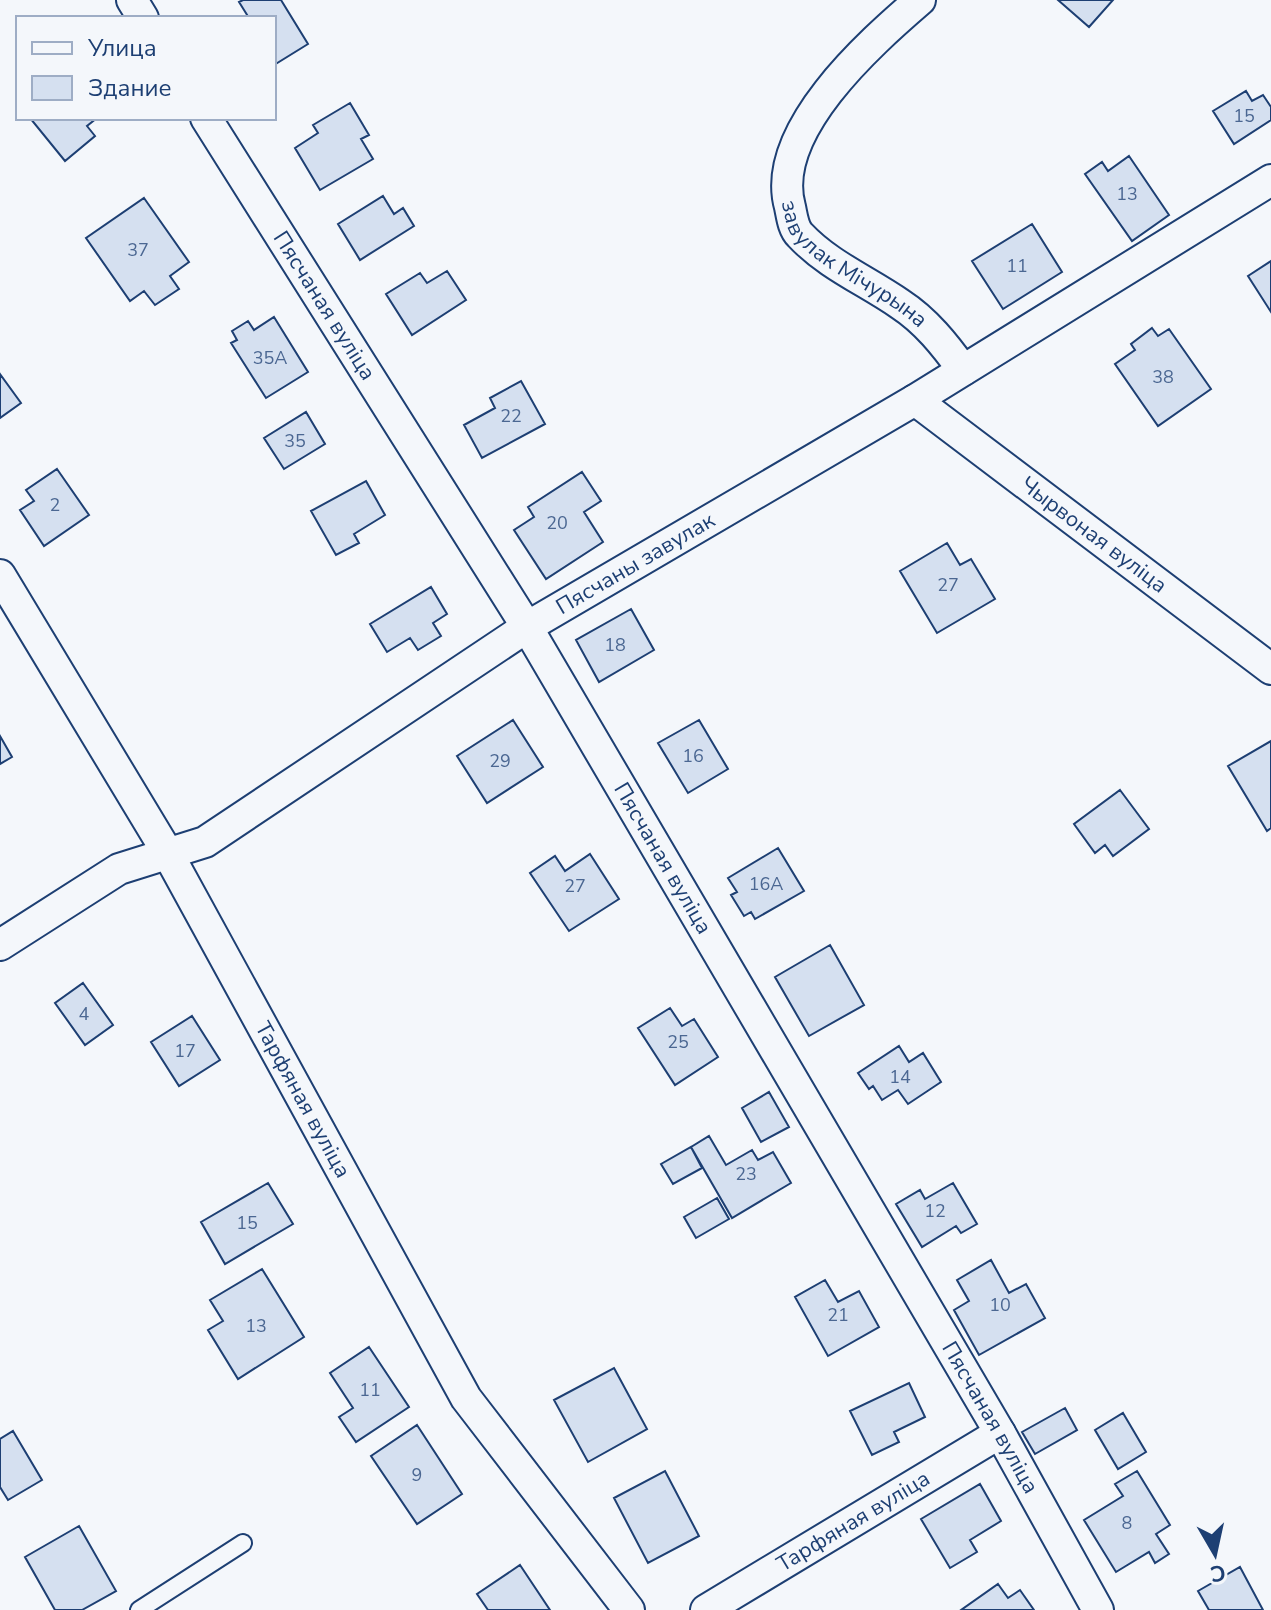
<svg xmlns="http://www.w3.org/2000/svg" width="1271" height="1610" font-family="'Nunito Sans',sans-serif">
	<rect width="100%" height="100%" fill="#f4f7fb"/>
	<path fill="#d5e0f0" stroke="#1d3f73" stroke-width="2" d="M 243,0 L 281,0 L 308,44 L 274,65 L 274,18 L 249,18 L 239,2 Z
		M 1058,0 L 1113,0 L 1089,27 Z
		M 1246,91 L 1252,101 L 1263,95 L 1271,107 L 1271,120 L 1234,144 L 1213,111 Z
		M 350,103 L 369,135 L 361,139 L 373,159 L 320,190 L 295,148 L 318,133 L 313,125 Z
		M 30,118 L 97,118 L 87,126 L 95,136 L 65,161 Z
		M 1129,156 L 1169,215 L 1132,241 L 1085,174 L 1102,162 L 1108,171 Z
		M 383,196 L 394,214 L 403,208 L 414,226 L 360,260 L 338,224 Z
		M 144,198 L 189,262 L 170,276 L 179,289 L 155,305 L 144,291 L 130,301 L 86,238 Z
		M 1032,224 L 1062,272 L 1003,309 L 972,261 Z
		M 1271,261 L 1271,312 L 1248,276 Z
		M 447,271 L 466,300 L 412,335 L 386,294 L 420,273 L 427,283 Z
		M 274,317 L 308,372 L 266,398 L 231,343 L 237,340 L 232,331 L 248,321 L 254,330 Z
		M 1152,328 L 1158,336 L 1169,329 L 1211,389 L 1158,426 L 1115,364 L 1135,350 L 1131,344 Z
		M 0,374 L 21,403 L 0,418 Z
		M 521,381 L 545,424 L 482,458 L 464,425 L 495,408 L 490,398 Z
		M 306,412 L 325,444 L 284,469 L 264,438 Z
		M 57,469 L 89,515 L 44,546 L 20,510 L 34,501 L 26,490 Z
		M 582,472 L 601,501 L 584,512 L 603,542 L 546,579 L 514,530 L 534,517 L 528,507 Z
		M 366,481 L 385,515 L 354,534 L 359,543 L 336,555 L 311,511 Z
		M 947,543 L 960,565 L 971,559 L 995,599 L 937,633 L 900,571 Z
		M 431,587 L 447,614 L 433,623 L 441,636 L 418,650 L 410,638 L 387,652 L 370,624 Z
		M 631,609 L 654,650 L 599,682 L 576,640 Z
		M 513,720 L 543,767 L 487,803 L 457,756 Z
		M 699,720 L 728,769 L 688,793 L 658,743 Z
		M 0,736 L 12,757 L 0,764 Z
		M 1271,741 L 1271,828 L 1267,831 L 1228,766 Z
		M 1120,790 L 1149,829 L 1113,856 L 1105,845 L 1095,853 L 1074,824 Z
		M 778,848 L 804,891 L 755,919 L 751,912 L 744,916 L 731,895 L 737,892 L 728,878 Z
		M 590,854 L 619,899 L 569,931 L 530,873 L 555,856 L 565,871 Z
		M 830,945 L 864,1005 L 809,1036 L 775,977 Z
		M 83,983 L 113,1025 L 85,1045 L 55,1003 Z
		M 670,1008 L 682,1026 L 694,1019 L 718,1057 L 675,1085 L 638,1028 Z
		M 192,1016 L 220,1060 L 179,1086 L 151,1042 Z
		M 899,1046 L 909,1062 L 923,1053 L 941,1082 L 908,1104 L 898,1090 L 882,1100 L 873,1086 L 869,1089 L 858,1073 Z
		M 769,1092 L 789,1127 L 761,1142 L 742,1108 Z
		M 709,1136 L 726,1165 L 752,1150 L 758,1160 L 773,1152 L 791,1183 L 732,1218 L 691,1147 Z
		M 691,1147 L 702,1168 L 673,1184 L 661,1164 Z
		M 268,1183 L 293,1224 L 225,1264 L 201,1222 Z
		M 953,1183 L 977,1224 L 961,1233 L 956,1226 L 922,1247 L 896,1204 L 920,1190 L 925,1199 Z
		M 717,1198 L 729,1219 L 696,1238 L 684,1217 Z
		M 991,1260 L 1009,1293 L 1026,1284 L 1045,1318 L 979,1355 L 954,1310 L 969,1301 L 957,1280 Z
		M 262,1269 L 304,1337 L 238,1379 L 208,1330 L 223,1321 L 210,1300 Z
		M 825,1280 L 838,1302 L 859,1291 L 879,1327 L 828,1356 L 795,1297 Z
		M 369,1347 L 409,1407 L 356,1442 L 339,1417 L 353,1408 L 330,1373 Z
		M 614,1368 L 647,1429 L 588,1462 L 554,1400 Z
		M 909,1383 L 925,1417 L 894,1432 L 899,1442 L 872,1455 L 850,1411 Z
		M 1065,1408 L 1077,1430 L 1035,1454 L 1022,1432 Z
		M 1123,1413 L 1146,1452 L 1118,1469 L 1095,1430 Z
		M 417,1425 L 462,1494 L 417,1524 L 371,1456 Z
		M 13,1431 L 42,1480 L 8,1500 L 0,1487 L 0,1439 Z
		M 665,1471 L 699,1536 L 648,1563 L 614,1498 Z
		M 1137,1471 L 1170,1525 L 1156,1534 L 1169,1554 L 1155,1563 L 1149,1552 L 1116,1572 L 1084,1520 L 1123,1496 L 1115,1484 Z
		M 980,1484 L 1001,1521 L 970,1540 L 977,1552 L 950,1568 L 921,1519 Z
		M 79,1526 L 116,1591 L 82,1610 L 55,1610 L 25,1557 Z
		M 520,1565 L 550,1610 L 488,1610 L 477,1594 Z
		M 1240,1567 L 1263,1610 L 1209,1610 L 1198,1591 Z
		M 998,1584 L 1008,1598 L 1020,1590 L 1034,1610 L 961,1610 Z"/>
	<g fill="none" stroke-linecap="round" stroke-linejoin="round">
		<defs>
			<path id="service" d="M 139,1610 L 243,1543"/>
			<g id="minor">
				<path d="M 132,0 L 143,18"/>
				<path id="s1" d="M 920,0 C 869,44 769,132 790,207 C 792,216 793,228 800,235 C 828,265 867,281 900,304 C 926,321 945,345 963,370"/>
				<path id="s2" d="M 206,118 L 527,627 L 1000,1433 L 1098,1610"/>
				<path id="s3" d="M 915,400 L 1271,669"/>
				<path id="s4" d="M 0,575 L 167,852 L 466,1398 L 629,1610"/>
				<path id="s5" d="M 0,945 L 119,869 L 205,842 L 527,627 L 915,400 L 1271,180"/>
				<path id="s6" d="M 706,1610 L 1000,1433"/>
			</g>
		</defs>
		<use href="#service" stroke="#1d3f73" stroke-width="20"/>
		<use href="#minor" stroke="#1d3f73" stroke-width="34"/>
		<use href="#service" stroke="#f4f7fb" stroke-width="16"/>
		<use href="#minor" stroke="#f4f7fb" stroke-width="30"/>
	</g>
	<g text-anchor="middle" dominant-baseline="central" stroke-width="6" stroke-linejoin="round" paint-order="stroke">
		<g font-size="18" fill="#4b6792">
			<text x="1244" y="116">15</text>
			<text x="1127" y="194">13</text>
			<text x="138" y="250">37</text>
			<text x="1017" y="266">11</text>
			<text x="270" y="358">35А</text>
			<text x="1163" y="377">38</text>
			<text x="511" y="416">22</text>
			<text x="295" y="441">35</text>
			<text x="55" y="505">2</text>
			<text x="557" y="523">20</text>
			<text x="948" y="585">27</text>
			<text x="615" y="645">18</text>
			<text x="693" y="756">16</text>
			<text x="500" y="761">29</text>
			<text x="766" y="884">16А</text>
			<text x="575" y="886">27</text>
			<text x="84" y="1014">4</text>
			<text x="678" y="1042">25</text>
			<text x="185" y="1051">17</text>
			<text x="900" y="1077">14</text>
			<text x="746" y="1174">23</text>
			<text x="935" y="1211">12</text>
			<text x="247" y="1223">15</text>
			<text x="1000" y="1305">10</text>
			<text x="838" y="1315">21</text>
			<text x="256" y="1326">13</text>
			<text x="370" y="1390">11</text>
			<text x="417" y="1475">9</text>
			<text x="1127" y="1523">8</text>
		</g>
		<g font-size="22" fill="#1d3f73" stroke="#f4f7fb">
			<text stroke="none"><textPath href="#s1" startOffset="344">завулак Мічурына</textPath></text>
			<text stroke="none"><textPath href="#s2" startOffset="222">Пясчаная вуліца</textPath></text>
			<text stroke="none"><textPath href="#s3" startOffset="224">Чырвоная вуліца</textPath></text>
			<text stroke="none"><textPath href="#s5" startOffset="744">Пясчаны завулак</textPath></text>
			<text stroke="none"><textPath href="#s2" startOffset="870">Пясчаная вуліца</textPath></text>
			<text stroke="none"><textPath href="#s4" startOffset="606">Тарфяная вуліца</textPath></text>
			<text stroke="none"><textPath href="#s2" startOffset="1518">Пясчаная вуліца</textPath></text>
			<text stroke="none"><textPath href="#s6" startOffset="172">Тарфяная вуліца</textPath></text>
		</g>
	</g>
	<rect x="16" y="16" width="260" height="104" fill="#f4f7fb" stroke="#9eadc5" stroke-width="2"/>
	<rect x="32" y="42" width="40" height="12" fill="#f4f7fb" stroke="#9eadc5" stroke-width="2"/>
	<text x="88" y="56" font-size="24" fill="#1d3f73">Улица</text>
	<rect x="32" y="76" width="40" height="24" fill="#d5e0f0" stroke="#9eadc5" stroke-width="2"/>
	<text x="88" y="96" font-size="24" fill="#1d3f73">Здание</text>
	<g transform="translate(1215 1554) rotate(171)" stroke="#f4f7fb" stroke-width="6" paint-order="stroke">
	<path d="M0-6L14 30L0 20L-14 30Z" fill="#1d3f73"/>
	<text y="-12" font-size="22" font-weight="bold" text-anchor="middle" fill="#1d3f73">С</text>
	</g>
</svg>
